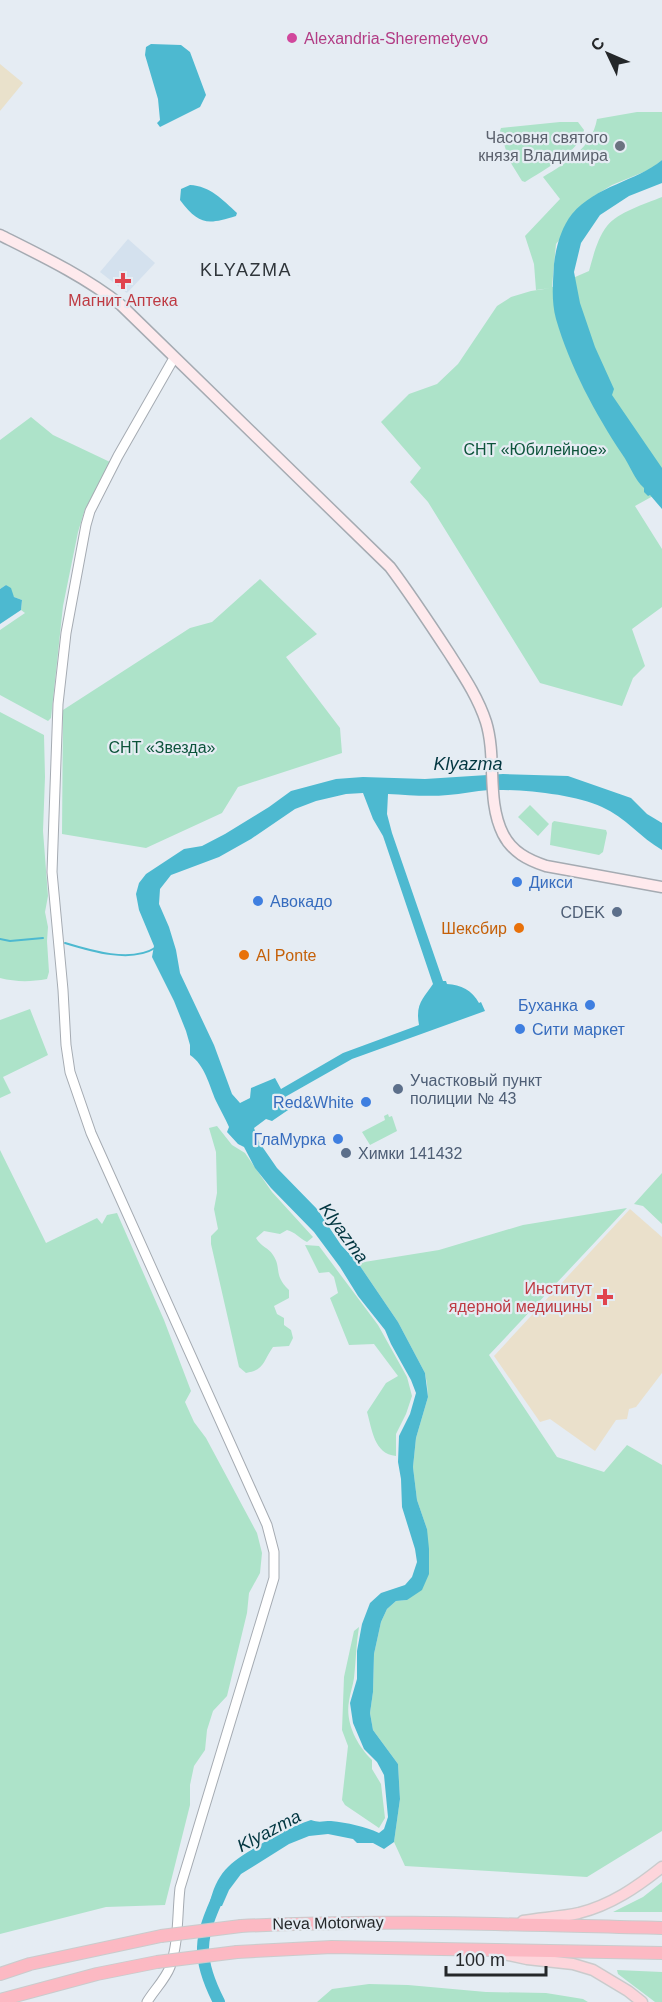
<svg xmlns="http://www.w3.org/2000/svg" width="662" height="2002" font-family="Arial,sans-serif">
	<rect width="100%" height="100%" fill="#e5ecf3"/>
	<path fill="#d4e1ee" d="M 128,239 L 155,263 L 127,293 L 100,272 Z"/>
	<path fill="#e9e1cb" d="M 0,64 L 23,83 L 0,111 Z"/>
	<path fill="#eae0cb" d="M 630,1209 L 662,1237 L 662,1373 L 636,1407 L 629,1409 L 627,1419 L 616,1420 L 595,1451 L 550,1419 L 540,1422 L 494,1356 Z"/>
	<path fill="#ade3c9" d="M 637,112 L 662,112 L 662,160 L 651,169 L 612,185 L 594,196 L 556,244 L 552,287 L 589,271 C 593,257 597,239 607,226 C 618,212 645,204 662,197 L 662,491 L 635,506 L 662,549 L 662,607 L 632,629 L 645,666 L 633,678 L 622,706 L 540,683 L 428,502 L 410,482 L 421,468 L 381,422 L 409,394 L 437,384 L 458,364 L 497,306 L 511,297 L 531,291 L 551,288 L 536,290 L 534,264 L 525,236 L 560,199 L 543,177 C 566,163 592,148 597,119 Z
		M 560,122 L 578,122 L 584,130 C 580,152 543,170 525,182 L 522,181 L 509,160 L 500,131 L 501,128 Z
		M 31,417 L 53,435 L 110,462 L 109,467 L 85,509 L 78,532 L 63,606 L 51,718 L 48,721 L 0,695 L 0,630 L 25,613 L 21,610 L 22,600 L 14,597 L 6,585 L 0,589 L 0,440 Z
		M 260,579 L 317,634 L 286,657 L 340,728 L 342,753 L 238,787 L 222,813 L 146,848 L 62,834 L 63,710 L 190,628 L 212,622 Z
		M 0,712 L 44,735 L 45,777 L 43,831 L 48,896 L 45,912 L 48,927 L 47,941 L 49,972 L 47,979 C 30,982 16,982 0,978 Z
		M 530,805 L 549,824 L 538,836 L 518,817 Z
		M 554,821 L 606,830 L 607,833 L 603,852 L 599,855 L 550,845 L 552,823 Z
		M 30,1009 L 48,1055 L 3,1077 L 11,1093 L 0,1098 L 0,1020 Z
		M 388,1114 L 389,1117 L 392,1116 L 397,1131 L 370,1145 L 362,1132 L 385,1120 L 384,1116 Z
		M 217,1126 L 232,1145 L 245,1153 L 272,1192 L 313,1237 L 307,1242 C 299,1238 295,1232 287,1230 L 280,1234 L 264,1231 L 256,1238 C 261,1247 268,1247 273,1255 C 282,1268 273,1275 289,1290 L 289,1298 L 274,1306 L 277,1314 L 284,1318 L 284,1325 L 291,1330 L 293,1338 L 289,1346 L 273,1347 C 263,1361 265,1370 246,1373 L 239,1367 L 211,1244 L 211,1236 L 218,1229 L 214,1209 L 217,1193 L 216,1152 L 209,1128 Z
		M 0,1150 L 46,1243 L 97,1218 L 102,1224 L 107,1215 L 117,1213 L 164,1320 L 191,1391 L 185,1402 L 194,1422 L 206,1438 L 257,1533 L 262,1553 L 260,1573 L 249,1593 L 247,1613 L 227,1696 L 213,1711 L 207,1730 L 205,1750 L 194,1766 L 190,1785 L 190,1805 L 165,1905 L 106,1907 L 0,1934 Z
		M 662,1173 L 662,1224 L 643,1206 L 634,1204 Z
		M 627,1208 L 489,1355 L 557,1457 L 604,1472 L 627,1445 L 662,1465 L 662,1831 L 587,1877 L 405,1866 L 394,1842 L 400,1799 L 398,1764 L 373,1730 L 370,1713 L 373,1692 L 374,1654 L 381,1622 L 387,1609 L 396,1601 L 407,1600 L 427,1529 L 417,1500 L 413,1467 L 416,1438 L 428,1397 L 427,1384 L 425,1373 L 398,1322 L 358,1263 L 439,1250 L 523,1225 Z
		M 305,1245 L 319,1246 L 378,1325 L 407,1377 L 412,1396 L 406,1414 L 396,1434 L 396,1456 C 374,1454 372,1429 367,1412 L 386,1383 L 398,1376 L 374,1344 L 349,1345 L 330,1298 L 338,1293 L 334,1277 L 329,1272 L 319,1273 Z
		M 359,1627 C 356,1644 356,1661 354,1678 C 353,1686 350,1693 349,1701 C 345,1723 357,1745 372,1760 L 372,1769 L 381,1784 L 385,1818 L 379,1828 L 345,1805 L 342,1800 L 348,1746 L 342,1730 L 344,1677 L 354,1631 Z
		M 662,1882 L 662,1912 L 613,1912 L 643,1897 Z
		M 617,1970 L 662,1972 L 662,2002 L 655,2002 L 618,1974 Z
		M 369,1984 L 408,1985 L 486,1992 L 546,1993 L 583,1999 L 588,2002 L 317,2002 L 332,1989 Z"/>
	<path fill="#4db9d0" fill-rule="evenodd" d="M 151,44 L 181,45 L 190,52 L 206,95 L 200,107 L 160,127 L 157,123 L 160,120 L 158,99 L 145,55 L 146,47 Z
		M 662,160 L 662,183 L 629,196 L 600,215 L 581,243 L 574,272 L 580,303 L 595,347 L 614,389 L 612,395 L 662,468 L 662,509 L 650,495 L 648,496 L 644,492 L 644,488 C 634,479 630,465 622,454 C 595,413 570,367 556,319 C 551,301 553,282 554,264 C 556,247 561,228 572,214 C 597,185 635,182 662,160 Z
		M 190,185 C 210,186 223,200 237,213 L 236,216 C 207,225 199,225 180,200 L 181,189 Z
		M 6,585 L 11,588 L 14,597 L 22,600 L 21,610 L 0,624 L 0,589 Z
		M 503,774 L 568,776 L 631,798 L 647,814 L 662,823 L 662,850 C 641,838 625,817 602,807 C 574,794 520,789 489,790 C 475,791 462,794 448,795 C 428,797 408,795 388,794 L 387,814 L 392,833 L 443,981 L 446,981 L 447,984 C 461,985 472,990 479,1003 L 481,1002 L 485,1011 L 352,1059 L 285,1097 L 291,1108 L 272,1121 L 266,1119 L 254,1128 L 259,1142 L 277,1168 L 317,1209 L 341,1245 L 358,1263 L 398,1322 L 425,1373 L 428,1397 L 416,1438 L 413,1467 L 417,1500 L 427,1529 L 429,1549 L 429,1574 L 422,1590 L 407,1600 L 396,1601 L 387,1609 L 381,1622 L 374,1654 L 373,1692 L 370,1713 L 373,1730 L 398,1764 L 400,1799 L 394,1842 L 384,1849 L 373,1843 L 357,1843 L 353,1839 L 328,1834 L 309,1836 L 289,1844 L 241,1874 L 229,1890 L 222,1906 L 209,1906 C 217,1870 231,1862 261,1844 C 280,1833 291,1827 311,1820 C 319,1823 323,1821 331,1821 C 348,1823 364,1826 379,1833 L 384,1829 L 388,1817 L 384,1775 L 377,1762 L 364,1749 L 353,1723 L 350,1703 L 357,1679 L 357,1651 L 362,1624 L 370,1603 L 381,1593 L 405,1585 L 412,1577 L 417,1562 L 415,1549 L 402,1507 L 401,1479 L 398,1462 L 399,1436 L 410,1414 L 416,1393 L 411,1380 L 391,1344 L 385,1330 L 358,1296 L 340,1267 L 314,1232 L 271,1188 L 255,1168 L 244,1147 L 238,1144 L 227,1132 L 229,1127 C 225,1118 220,1109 216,1101 C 209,1085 205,1065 190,1055 L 190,1045 L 186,1031 L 174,1001 L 152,957 L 154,946 L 139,910 L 136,894 L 139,883 L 146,874 L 184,849 L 202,846 L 225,834 L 269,807 L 291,791 L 336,779 L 363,777 L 425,779 ZM 363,793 L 373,819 L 383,836 L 433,984 C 424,998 415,1003 419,1025 L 343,1053 L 281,1089 L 275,1078 L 251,1088 L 250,1098 L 240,1103 L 232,1094 L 214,1045 L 180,973 L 176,950 L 169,927 L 159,904 L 160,889 L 171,875 L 219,857 L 251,839 L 295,809 L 316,801 L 346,794 Z"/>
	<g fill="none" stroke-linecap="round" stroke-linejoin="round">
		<path stroke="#4db9d0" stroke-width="2" d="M 0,939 L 10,941 L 43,938
			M 65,943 C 91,951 131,963 155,948"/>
		<path stroke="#4db9d0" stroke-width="12" d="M 219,2002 C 196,1957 199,1938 220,1893"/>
		<defs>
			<path id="tertiary" d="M 147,2002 C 154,1990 165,1980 170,1967 C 179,1942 177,1914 180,1888 L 274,1578 L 274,1552 L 267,1525 L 91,1133 L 70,1072 L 66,1045 L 63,990 L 52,872 L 58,704 L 66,633 L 86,525 L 90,511 L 118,456 L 174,358"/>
			<path id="secondary" d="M 0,235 C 42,256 84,276 121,305 L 390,567 C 411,595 430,624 449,653 C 463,675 478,697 486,722 C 497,758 486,800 503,834 C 512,852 528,860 546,866 L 662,887"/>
			<path id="primary" d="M 523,1921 C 541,1918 561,1917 579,1913 C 611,1905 637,1887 662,1867
				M 499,1953 L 527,1959 L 573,1964 L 593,1970 L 628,1991 L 642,2002"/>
			<path id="motorway" d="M 241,1926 C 381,1919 522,1925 662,1928
				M 237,1952 L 332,1947 L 662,1953
				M 0,1974 L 30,1964 L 161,1936
				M 0,2000 L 97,1974 L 157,1962"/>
		</defs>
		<use href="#tertiary" stroke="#a5abb2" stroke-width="11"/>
		<use href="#secondary" stroke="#a5abb2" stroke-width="13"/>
		<use href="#primary" stroke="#cacbcc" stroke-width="13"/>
		<use href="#motorway" stroke="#cacbcc" stroke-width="14"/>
		<use href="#tertiary" stroke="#fff" stroke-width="9"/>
		<use href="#secondary" stroke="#feeaed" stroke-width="10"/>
		<use href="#primary" stroke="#fdd5db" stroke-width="10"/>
		<use href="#motorway" stroke="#fcb9c3" stroke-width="12"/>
		<defs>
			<path id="motorway-bridge" d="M 161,1936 L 241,1926
				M 157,1962 L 237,1952"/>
		</defs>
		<use href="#motorway-bridge" stroke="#cacbcc" stroke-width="14" stroke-linecap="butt"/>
		<use href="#motorway-bridge" stroke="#fcb9c3" stroke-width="12"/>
	</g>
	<circle fill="#d1479c" stroke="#e5ecf3" stroke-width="2" cx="292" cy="38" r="6"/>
	<circle fill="#6b7280" stroke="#e5ecf3" stroke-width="2" cx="620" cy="146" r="6"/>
	<g fill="#e0444e" stroke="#e5ecf3" stroke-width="2">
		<path d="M120 272h6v6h6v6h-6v6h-6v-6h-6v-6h6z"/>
		<path d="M602 1288h6v6h6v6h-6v6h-6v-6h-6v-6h6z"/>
	</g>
	<g fill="#3f7fe0" stroke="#e5ecf3" stroke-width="2">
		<circle cx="517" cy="882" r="6"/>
		<circle cx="258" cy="901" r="6"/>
		<circle cx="590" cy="1005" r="6"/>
		<circle cx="520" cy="1029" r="6"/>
		<circle cx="366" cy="1102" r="6"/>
		<circle cx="338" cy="1139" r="6"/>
	</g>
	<g fill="#5c6f8a" stroke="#e5ecf3" stroke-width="2">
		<circle cx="617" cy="912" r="6"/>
		<circle cx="398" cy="1089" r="6"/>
		<circle cx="346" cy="1153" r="6"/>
	</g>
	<g fill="#e8710a" stroke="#e5ecf3" stroke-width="2">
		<circle cx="519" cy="928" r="6"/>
		<circle cx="244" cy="955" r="6"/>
	</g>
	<g text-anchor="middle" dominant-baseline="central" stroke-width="4.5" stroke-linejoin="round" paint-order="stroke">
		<g font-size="16" fill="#b23c85" stroke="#e5ecf3" text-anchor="start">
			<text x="304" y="38">Alexandria-Sheremetyevo</text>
		</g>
		<g font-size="16" fill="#5b616d" stroke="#e5ecf3" text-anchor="end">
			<text x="608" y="137">Часовня святого<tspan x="608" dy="18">князя Владимира</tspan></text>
		</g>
		<g font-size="16" fill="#be3a42" stroke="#e5ecf3">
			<text x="123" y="300">Магнит Аптека</text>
			<text x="592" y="1288" text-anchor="end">Институт<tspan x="592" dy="18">ядерной медицины</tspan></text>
		</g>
		<g font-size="16" fill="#0d543b" stroke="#e5ecf3">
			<text x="535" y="449">СНТ «Юбилейное»</text>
			<text x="162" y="747">СНТ «Звезда»</text>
		</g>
		<g font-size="16" fill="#366cbe" stroke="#e5ecf3" text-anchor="start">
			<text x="529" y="882">Дикси</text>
			<text x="270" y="901">Авокадо</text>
			<text x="578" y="1005" text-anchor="end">Буханка</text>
			<text x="532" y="1029">Сити маркет</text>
			<text x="354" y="1102" text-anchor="end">Red&amp;White</text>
			<text x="326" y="1139" text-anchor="end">ГлаМурка</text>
		</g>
		<g font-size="16" fill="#4e5e75" stroke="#e5ecf3" text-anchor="start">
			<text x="605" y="912" text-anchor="end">CDEK</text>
			<text x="410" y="1080">Участковый пункт<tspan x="410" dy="18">полиции № 43</tspan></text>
			<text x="358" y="1153">Химки 141432</text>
		</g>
		<g font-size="16" fill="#c56008" stroke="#e5ecf3" text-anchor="end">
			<text x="507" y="928">Шексбир</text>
			<text x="256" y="955" text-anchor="start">Al Ponte</text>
		</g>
		<g font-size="16" fill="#242729" stroke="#e5ecf3">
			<text transform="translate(328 1923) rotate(-1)">Neva Motorway</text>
		</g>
		<g font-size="18" letter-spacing="1.5" fill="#2f353a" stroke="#e5ecf3">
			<text x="246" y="270">KLYAZMA</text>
		</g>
		<g font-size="18" font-style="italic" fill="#023640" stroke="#e5ecf3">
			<text x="468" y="764">Klyazma</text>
			<text transform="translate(344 1233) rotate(54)">Klyazma</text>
			<text transform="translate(269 1831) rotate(-28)">Klyazma</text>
		</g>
	</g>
	<g transform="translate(608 54) rotate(314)" stroke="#e5ecf3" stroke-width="4.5" paint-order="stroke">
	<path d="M0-4.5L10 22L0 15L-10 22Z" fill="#242729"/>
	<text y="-9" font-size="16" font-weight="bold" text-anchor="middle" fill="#242729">С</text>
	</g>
	<path d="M446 1966v9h100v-9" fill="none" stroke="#242729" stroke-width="3"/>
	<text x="455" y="1966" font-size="18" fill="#242729" stroke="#e5ecf3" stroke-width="4.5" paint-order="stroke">100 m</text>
</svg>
